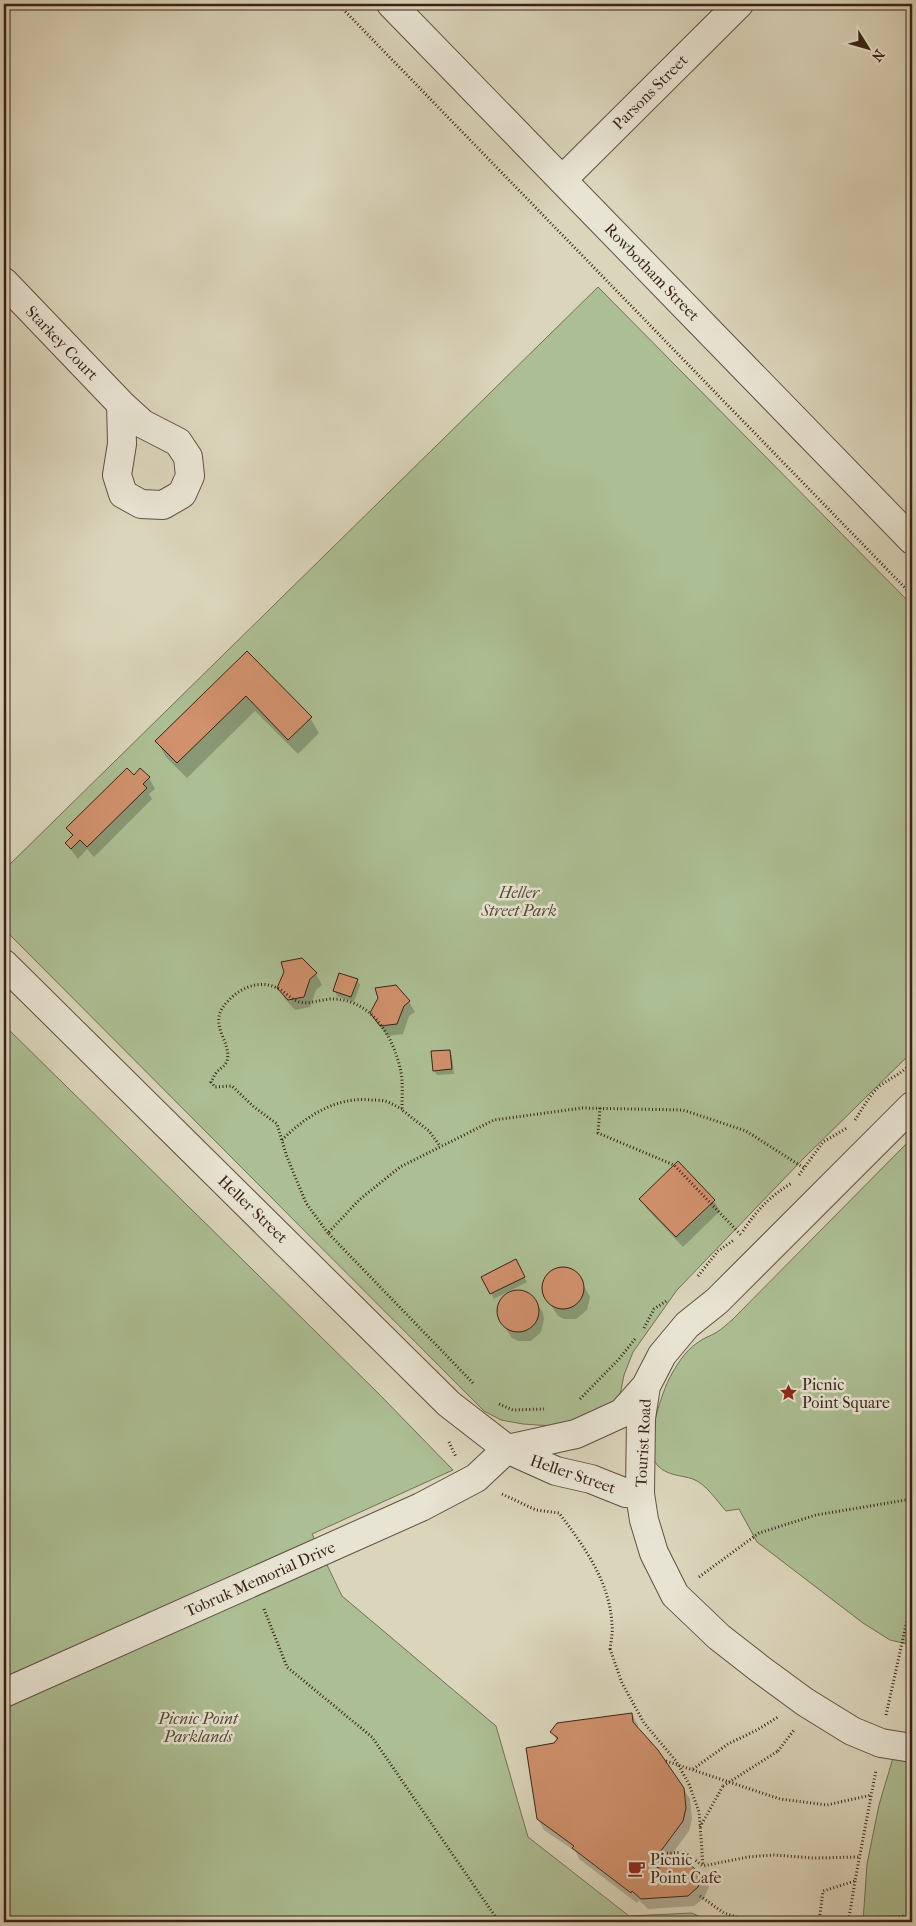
<svg xmlns="http://www.w3.org/2000/svg" width="916" height="1926" font-family="'IM FELL French Canon',serif">
	<rect width="100%" height="100%" fill="#dbd5bb"/>
	<filter id="stains"><feTurbulence type="fractalNoise" baseFrequency=".004" numOctaves="4"/><feColorMatrix values="0 0 0 0 .2 0 0 0 0 .09 0 0 0 0 .02 0 0 0 .5 -.17"/></filter>
	<radialGradient id="worn" r=".72"><stop offset=".6" stop-color="#630" stop-opacity="0"/><stop offset="1" stop-color="#630" stop-opacity=".3"/></radialGradient>
	<path fill="#acbe93" stroke="#737055" d="M 598,287 L 912,605 L 912,1052 L 804,1158 L 677,1290 L 633,1352 L 624,1375 L 619,1400 L 597,1417 L 551,1426 L 523,1424 L 501,1420 L 484,1411 L 4,929 L 4,870 Z
		M 4,1025 L 378,1393 L 453,1470 L 312,1534 L 342,1596 L 496,1726 L 528,1837 L 629,1916 L 692,1913 L 711,1922 L 4,1922 Z
		M 912,1138 L 912,1645 L 890,1640 L 863,1623 L 757,1542 L 739,1509 L 726,1511 C 717,1501 706,1484 693,1479 C 681,1475 668,1476 658,1466 C 642,1450 661,1396 669,1379 C 676,1366 685,1351 697,1343 C 703,1338 711,1336 717,1332 C 722,1329 727,1324 732,1320 Z
		M 893,1758 L 912,1761 L 912,1921 L 863,1922 L 867,1864 L 879,1805 Z"/>
	<path fill="#0003" d="M 247,652 L 310,718 L 319,733 L 298,754 L 255,711 L 187,778 L 166,757 L 157,741 Z
		M 140,770 L 149,778 L 155,789 L 149,794 L 152,799 L 94,857 L 87,849 L 78,859 L 66,843 L 73,837 L 67,828 Z
		M 301,960 L 316,974 L 322,985 L 316,990 L 310,1007 L 295,1010 L 285,999 L 278,988 Z
		M 357,980 L 360,985 L 354,1002 L 337,996 L 335,991 Z
		M 409,1002 L 415,1012 L 409,1016 L 403,1034 L 387,1036 L 371,1013 Z
		M 449,1051 L 452,1056 L 454,1074 L 437,1075 L 434,1070 Z
		M 678,1163 L 714,1201 L 720,1211 L 683,1247 L 647,1209 L 641,1199 Z
		M 516,1261 L 527,1282 L 494,1299 L 483,1277 Z
		M 565,1268 L 577,1274 L 590,1297 L 587,1310 L 576,1319 L 564,1319 L 558,1316 L 544,1294 L 543,1288 L 548,1276 L 558,1269 Z
		M 512,1291 L 526,1292 L 536,1302 L 543,1313 L 544,1319 L 541,1332 L 531,1341 L 518,1341 L 512,1338 L 502,1323 L 498,1310 L 502,1298 Z
		M 632,1714 L 638,1725 L 638,1729 L 683,1788 L 690,1799 L 692,1819 L 689,1831 L 662,1868 L 702,1876 L 709,1887 L 704,1898 L 694,1906 L 648,1909 L 639,1900 L 637,1903 L 579,1859 L 576,1852 L 544,1830 L 538,1819 L 555,1744 L 557,1741 L 552,1732 Z"/>
	<path fill="#d0916c" stroke="#3a2217" d="M 247,651 L 312,717 L 288,740 L 246,696 L 177,763 L 155,741 Z
		M 127,768 L 134,775 L 140,768 L 150,777 L 143,784 L 147,788 L 87,847 L 80,840 L 71,849 L 65,843 L 73,835 L 66,828 Z
		M 302,958 L 317,973 L 310,979 L 304,997 L 288,1000 L 277,988 L 284,972 L 281,962 Z
		M 339,973 L 358,979 L 351,997 L 333,991 Z
		M 396,985 L 410,1001 L 404,1006 L 397,1024 L 380,1026 L 370,1013 L 378,998 L 375,988 Z
		M 450,1050 L 452,1069 L 433,1071 L 431,1051 Z
		M 678,1161 L 715,1200 L 676,1237 L 639,1199 Z
		M 516,1259 L 525,1277 L 490,1294 L 481,1277 Z
		M542 1288a21 21 0 1 1 42 0a21 21 0 1 1-42 0Z
		M497 1311a21 21 0 1 1 42 0a21 21 0 1 1-42 0Z
		M 632,1713 L 633,1722 L 658,1750 L 684,1788 L 686,1808 L 683,1821 L 652,1863 L 658,1868 L 687,1862 L 703,1876 L 698,1887 L 688,1896 L 641,1899 L 632,1891 L 631,1893 L 572,1848 L 574,1846 L 537,1819 L 526,1748 L 554,1743 L 558,1738 L 550,1732 L 557,1723 Z"/>
	<g fill="none" stroke-linecap="round" stroke-linejoin="round">
		<defs>
			<path id="minor" d="M 391,4 L 912,540
				M 562,180 L 739,4
				M 4,282 L 121,404 L 143,424 L 178,442 L 188,457 L 190,476 L 182,494 L 163,505 L 141,504 L 123,494 L 117,475 L 122,444 L 121,404
				M 4,964 L 449,1404 L 507,1449 L 556,1471 L 591,1479 L 626,1493 L 640,1494
				M 912,1106 L 717,1301 L 687,1325 L 662,1355 L 646,1386 L 641,1418 L 640,1494 L 644,1520 L 654,1553 L 675,1595 L 719,1637 L 760,1669 L 805,1702 L 852,1731 L 881,1743 L 912,1748
				M 4,1693 L 421,1507 L 476,1478 L 507,1449 L 576,1434 L 622,1413 L 646,1386"/>
		</defs>
		<use href="#minor" stroke="#624f40" stroke-width="30"/>
		<path stroke="#3a2217" stroke-width="3" stroke-dasharray="1 2.5" stroke-linecap="butt" d="M 338,4 L 912,595
			M 600,1108 L 598,1133 L 674,1165 L 741,1235
			M 855,1120 C 863,1108 870,1094 881,1085 C 892,1077 903,1073 912,1062
			M 282,1140 C 306,1116 337,1096 372,1100 C 377,1100 383,1100 388,1102 C 393,1104 397,1107 402,1109
			M 799,1175 L 823,1142 L 847,1128
			M 743,1231 C 756,1211 771,1195 792,1183
			M 328,1233 L 306,1203 L 287,1157 L 277,1124 L 254,1107 L 232,1086 L 215,1087 L 211,1082 C 213,1079 214,1075 217,1072 C 220,1068 225,1067 227,1061 C 233,1042 205,1024 228,1001 C 240,988 258,980 275,987 C 284,990 289,998 297,1001 C 308,1006 323,998 335,999 C 373,1001 394,1038 401,1072 C 403,1084 402,1097 402,1110 L 429,1131 L 440,1146
			M 698,1276 L 718,1251 L 734,1240
			M 644,1328 L 654,1309 L 668,1300
			M 473,1383 L 328,1233 L 359,1200 L 400,1167 L 494,1120 L 582,1108 L 683,1110 L 746,1131 L 804,1168
			M 580,1399 L 619,1359 L 635,1339
			M 499,1404 L 513,1410 L 544,1409
			M 449,1442 L 456,1457
			M 502,1494 L 536,1510 L 559,1513 C 584,1546 610,1582 612,1625 C 613,1633 611,1641 610,1649
			M 699,1577 L 759,1533 L 816,1515 L 912,1499
			M 264,1609 L 287,1667 L 372,1737 L 499,1922
			M 886,1715 L 912,1598
			M 778,1751 L 794,1730
			M 666,1761 L 780,1799 L 827,1805 L 871,1795
			M 693,1769 L 728,1744 L 757,1730 L 778,1717
			M 689,1784 L 699,1812 L 703,1865
			M 700,1827 L 723,1786
			M 660,1854 L 684,1852 L 703,1866 L 748,1857 L 773,1855 L 814,1858 L 859,1857
			M 855,1881 L 849,1918 L 895,1917 L 912,1915
			M 700,1896 L 724,1913 L 752,1922
			M 819,1922 L 823,1891 L 855,1881 L 876,1770"/>
		<use href="#minor" stroke="#e8e4d3" stroke-width="28"/>
		<path stroke="#3a2217" stroke-width="3" stroke-dasharray="1 2.5" stroke-linecap="butt" d="M 610,1649 L 622,1683 L 644,1723 L 676,1761 L 689,1784
			M 723,1786 L 778,1751"/>
	</g>
	<defs>
		<symbol id="sight-bare" viewBox="-9 -9 18 18"><path d="M0-6L1.8-2.2L6-1.7L2.9 1.2L3.7 5.4L0 3.3L-3.7 5.4L-2.9 1.2L-6-1.7L-1.8-2.2Z" fill="#8f2418" stroke="#e8e4d3" stroke-width="2.5" paint-order="stroke"/></symbol>
		<symbol id="cafe-bare" viewBox="-9 -9 18 18"><path d="M-5.5-4.5H6V0H3Q3 3.5 0 3.5H-2.5Q-5.5 3.5-5.5 0ZM3-3.2v2h1.7v-2ZM-6 4.5H4V6H-6Z" fill="#8f2418" stroke="#e8e4d3" stroke-width="2.5" paint-order="stroke"/></symbol>
	</defs>
	<g fill-rule="evenodd">
		<use href="#sight-bare" x="776" y="1380" width="25" height="25"/>
		<use href="#cafe-bare" x="624" y="1856" width="25" height="25"/>
	</g>
	<g text-anchor="middle" dominant-baseline="central" stroke-width="5" stroke-linejoin="round" paint-order="stroke">
		<g font-size="16" fill="#3a2217" stroke="#e8e4d3">
			<text transform="translate(650 92) rotate(-45)">Parsons Street</text>
			<text transform="translate(652 272) rotate(46)">Rowbotham Street</text>
			<text transform="translate(62 343) rotate(46)">Starkey Court</text>
			<text transform="translate(253 1209) rotate(44)">Heller Street</text>
			<text transform="translate(643 1443) rotate(-87)">Tourist Road</text>
			<text transform="translate(573 1474) rotate(19)">Heller Street</text>
			<text transform="translate(260 1579) rotate(-24)">Tobruk Memorial Drive</text>
		</g>
		<g font-size="16" font-style="italic" fill="#564936" stroke="#e8e4d3">
			<text x="519" y="892">Heller<tspan x="519" dy="18">Street Park</tspan></text>
			<text x="198" y="1718">Picnic Point<tspan x="198" dy="18">Parklands</tspan></text>
		</g>
		<g font-size="16" fill="#3a2217" stroke="#e8e4d3" text-anchor="start">
			<text x="802" y="1384">Picnic<tspan x="802" dy="18">Point Square</tspan></text>
			<text x="650" y="1859">Picnic<tspan x="650" dy="18">Point Cafe</tspan></text>
		</g>
	</g>
	<rect width="916" height="1926" fill="none" stroke="#dbd5bb" stroke-width="20"/>
	<rect x="5" y="5" width="906" height="1916" fill="none" stroke="#3a2217" stroke-width="2.5"/>
	<rect x="10" y="10" width="896" height="1906" fill="none" stroke="#3a2217"/>
	<g transform="translate(868 48) rotate(127)" stroke="#e8e4d3" stroke-width="4" paint-order="stroke">
	<path d="M0-4L9 19L0 12L-9 19Z" fill="#3a2217"/>
	<text y="-8" font-size="14" font-weight="bold" text-anchor="middle" fill="#3a2217">N</text>
	</g>
	<rect width="100%" height="100%" filter="url(#stains)"/>
	<rect width="100%" height="100%" fill="url(#worn)"/>
</svg>
